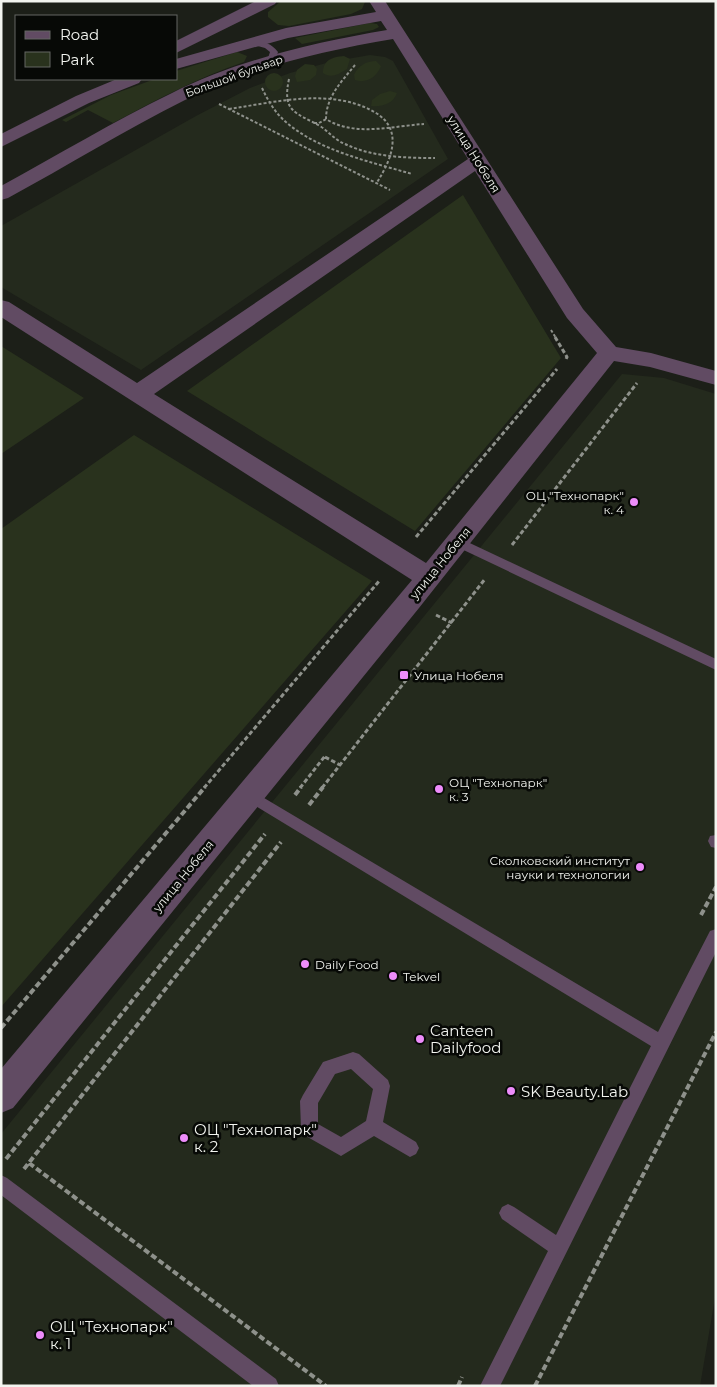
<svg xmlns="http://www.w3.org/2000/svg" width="717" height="1387" font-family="Montserrat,sans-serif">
	<rect width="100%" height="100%" fill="#1c1f18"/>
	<path fill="#242a1d" d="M 370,55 L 385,57 L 393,61 L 448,159 L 141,370 L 1,287 L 1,226 L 196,116 L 250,88 L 290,73 L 330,62 Z
		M 622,374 L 664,378 L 716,394 L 716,1292 L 700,1386 L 1,1386 L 1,1134 Z"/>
	<path fill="#29321d" d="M 281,1 L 365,1 L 365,2 L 362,9 L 351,14 L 289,26 L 278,25 L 268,17 L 268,12 Z
		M 370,23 L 377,24 L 379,27 L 373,30 L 302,44 L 295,38 Z
		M 237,52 L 247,56 L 244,62 C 197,78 156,100 113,123 L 88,110 L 66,122 L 62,120 L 111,95 L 155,79 L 176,79 L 176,71 Z
		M 344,56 L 350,59 L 347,69 C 339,74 331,79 323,73 C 323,60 332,57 344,56 Z
		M 376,61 L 381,66 C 377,77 366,84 355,80 L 354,75 C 358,66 366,61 376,61 Z
		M 305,64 L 314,65 L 317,69 L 316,75 L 310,80 L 297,82 L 295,76 L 297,70 Z
		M265 82a9 9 0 1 1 18 0a9 9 0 1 1-18 0Z
		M 390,91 L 397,93 C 393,104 382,107 371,106 L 372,100 L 380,94 Z
		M 463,195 L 561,358 L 415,531 L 187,391 Z
		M 1,346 L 84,398 L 1,454 Z
		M 134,435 L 372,581 L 1,1007 L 1,529 Z"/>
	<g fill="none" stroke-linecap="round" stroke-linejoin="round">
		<path stroke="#8e918b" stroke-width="2" stroke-dasharray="3 2" stroke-linecap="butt" d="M 355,65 C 342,81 326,97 326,119 C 354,137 393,126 424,124
			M 289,79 C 282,112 295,112 320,126 C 329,132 335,140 345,144 C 372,157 405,158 435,158
			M 262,88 C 268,101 276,114 287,123 C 320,151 371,162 412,174
			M 219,104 L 390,190
			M 229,109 C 276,102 333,87 376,113 C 405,131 390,162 376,184
			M 314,123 L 319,123 L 326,119
			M 551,330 L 556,338"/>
		<path stroke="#8e918b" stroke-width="3" stroke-dasharray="4.5 2.5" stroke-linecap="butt" d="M 555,337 L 567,357 L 566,359
			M 416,537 L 557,369
			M 512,545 L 637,383
			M 436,615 L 452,623
			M 325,757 L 340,765
			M 204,788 L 380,580
			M 300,788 L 325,756
			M 322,788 L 485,579"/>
		<path stroke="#8e918b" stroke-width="4" stroke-dasharray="6 3" stroke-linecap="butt" d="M 295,795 L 301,787
			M 309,805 L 323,787
			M 701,915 L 716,887
			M 1,1028 L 205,787
			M 6,1159 L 265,834
			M 29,1163 L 326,1386
			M 24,1169 L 281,842
			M 458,1386 L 462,1377
			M 535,1386 L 716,1032"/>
		<path fill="#614b63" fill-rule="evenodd" d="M 253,39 C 264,42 271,43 278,52 L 274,63 L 267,61 L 270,52 L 265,48 L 250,44 L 250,40 Z
			M 457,537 L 716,659 L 716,670 L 453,545 L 451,542 L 453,539 Z
			M 249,789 L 658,1032 L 710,931 L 716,929 L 716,952 L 500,1386 L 480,1386 L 548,1251 L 502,1219 L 499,1213 L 502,1207 L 508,1204 L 514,1207 L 556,1235 L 651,1046 L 244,799 L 242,795 L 244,791 Z
			M 716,835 L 716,848 L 711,847 L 708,841 L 710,836 Z
			M 353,1052 L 359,1054 L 388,1080 L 390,1086 L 383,1122 L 416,1142 L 419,1148 L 416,1154 L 410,1157 L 374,1136 L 341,1156 L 304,1135 L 301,1129 L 300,1101 L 303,1095 L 323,1062 ZM 351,1069 L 373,1089 L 366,1121 L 341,1137 L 318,1124 L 318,1103 L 335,1074 Z
			M 1,1175 L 7,1178 L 276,1379 L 279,1386 L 253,1386 L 1,1195 Z"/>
		<path fill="#614b63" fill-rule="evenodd" d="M 256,1 L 277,1 L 275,4 L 176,53 L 176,41 Z
			M 369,1 L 385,1 L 583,309 L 616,347 L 651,353 L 716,371 L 716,385 L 650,367 L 614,361 L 419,608 L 13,1108 L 1,1113 L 1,1069 L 412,580 L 1,317 L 1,300 L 9,302 L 137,383 L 468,159 L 393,39 C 322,51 249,68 185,100 C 125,130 67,166 8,198 L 1,200 L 1,186 C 58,155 114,121 172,93 C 237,60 316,42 387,30 L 381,21 L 288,38 L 176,69 L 176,59 L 286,28 L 376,12 ZM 475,171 L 567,318 L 597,353 L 426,563 L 154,394 Z
			M 117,79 L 142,79 L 139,83 L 89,103 L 1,147 L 1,134 L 76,96 Z"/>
	</g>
	<g fill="#ed8cfa" stroke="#070906" stroke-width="2">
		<circle cx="634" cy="502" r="5"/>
		<rect x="399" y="670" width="10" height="10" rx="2.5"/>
		<circle cx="439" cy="789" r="5"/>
		<circle cx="640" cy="867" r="5"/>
		<circle cx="305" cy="964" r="5"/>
		<circle cx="393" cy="976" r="5"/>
		<circle cx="420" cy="1039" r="5"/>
		<circle cx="511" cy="1091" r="5"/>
		<circle cx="184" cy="1138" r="5"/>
		<circle cx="40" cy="1335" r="5"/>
	</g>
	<g text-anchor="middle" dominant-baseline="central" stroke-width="5" stroke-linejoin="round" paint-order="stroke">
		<g font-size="11" fill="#f2f4ef" stroke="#070906">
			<text transform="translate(234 76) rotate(-20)">Большой бульвар</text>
		</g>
		<g font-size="12" fill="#f2f4ef" stroke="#070906">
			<text transform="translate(474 154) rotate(58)">улица Нобеля</text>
			<text transform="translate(440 563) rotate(-51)">улица Нобеля</text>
			<text transform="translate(183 876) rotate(-51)">улица Нобеля</text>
		</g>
		<g font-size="12" fill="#f2f4ef" stroke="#070906" text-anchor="start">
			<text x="624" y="495" text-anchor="end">ОЦ "Технопарк"<tspan x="624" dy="14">к. 4</tspan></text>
			<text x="414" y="675">Улица Нобеля</text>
			<text x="449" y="782">ОЦ "Технопарк"<tspan x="449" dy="14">к. 3</tspan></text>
			<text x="630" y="860" text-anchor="end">Сколковский институт<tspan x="630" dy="14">науки и технологии</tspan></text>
			<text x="315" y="964">Daily Food</text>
			<text x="403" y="976">Tekvel</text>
		</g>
		<g font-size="15" fill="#f2f4ef" stroke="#070906" text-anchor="start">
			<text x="430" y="1030">Canteen<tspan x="430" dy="17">Dailyfood</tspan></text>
			<text x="521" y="1091">SK Beauty.Lab</text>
			<text x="194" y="1129">ОЦ "Технопарк"<tspan x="194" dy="17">к. 2</tspan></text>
			<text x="50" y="1326">ОЦ "Технопарк"<tspan x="50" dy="17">к. 1</tspan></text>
		</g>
	</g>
	<rect width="717" height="1387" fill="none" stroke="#f2f4ef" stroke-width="5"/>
	<rect x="15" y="15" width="162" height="65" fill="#070906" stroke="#656763"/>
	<rect x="25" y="31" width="25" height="8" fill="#614b63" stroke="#656763"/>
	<text x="60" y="40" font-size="15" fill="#f2f4ef">Road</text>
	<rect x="25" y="52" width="25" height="15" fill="#29321d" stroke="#656763"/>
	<text x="60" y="65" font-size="15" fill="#f2f4ef">Park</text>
</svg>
